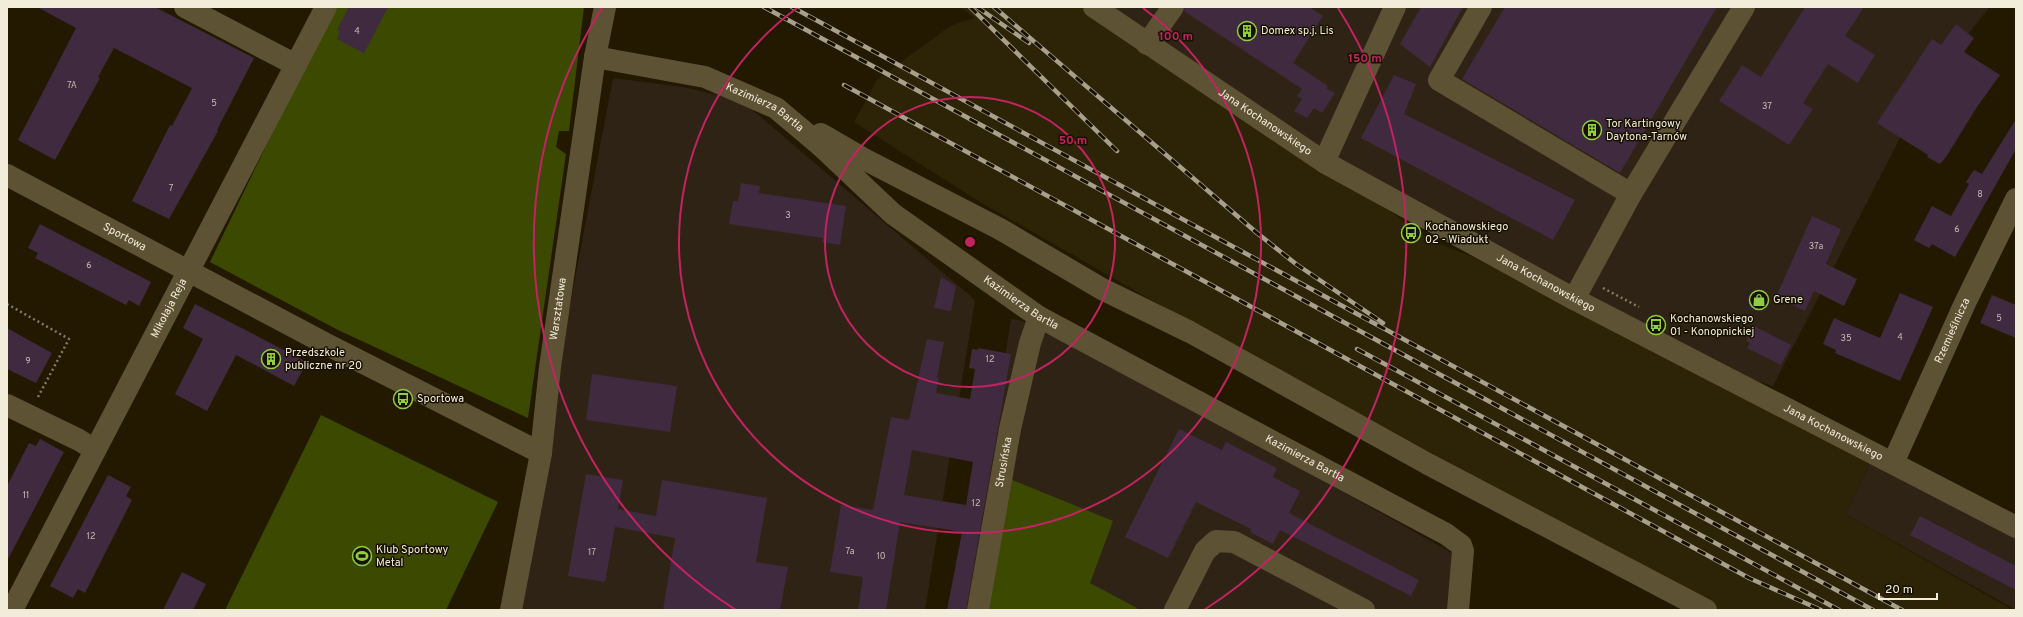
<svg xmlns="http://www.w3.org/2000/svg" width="2023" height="617" font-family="Overpass,sans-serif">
	<rect width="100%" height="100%" fill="#231900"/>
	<path fill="#2f2315" d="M 1111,7 L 1388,7 L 1322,151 Z
		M 1404,7 L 1990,7 L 1928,83 L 1773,386 L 1747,378 L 1573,288 L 1333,157 Z
		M 613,78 L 683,87 L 742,101 L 975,300 L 925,610 L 520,610 L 566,327 Z
		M 1011,319 L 1024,321 L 1036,330 L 1106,359 L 1452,553 L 1448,610 L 965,610 Z
		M 1871,461 L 2016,534 L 2016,610 L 1845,514 Z"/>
	<path fill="#2d2407" d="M 960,7 L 1090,7 L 1316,159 L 1434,242 L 1514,273 L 1871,461 L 1845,514 L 2013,610 L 1720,610 L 1641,564 L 1345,407 L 1197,326 L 980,202 L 854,122 L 877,80 L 950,26 L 975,18 Z"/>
	<path fill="#3c4900" d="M 337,7 L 584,7 L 569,131 L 559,131 L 556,147 L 566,154 L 528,418 L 338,330 L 210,262 L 282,113 Z
		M 321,415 L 498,502 L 446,610 L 225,610 Z
		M 993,472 L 1113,521 L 1090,583 L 1137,608 L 1136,610 L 968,610 Z"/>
	<path fill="#402a3f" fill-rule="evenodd" d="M 37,7 L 155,7 L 254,58 L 217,130 L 218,131 L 169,219 L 132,201 L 170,125 L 172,126 L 192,88 L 114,48 L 98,77 L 100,78 L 55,160 L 18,140 L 76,28 Z
		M 349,7 L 388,7 L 364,53 L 337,39 L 340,31 L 337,30 Z
		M 1185,7 L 1309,7 L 1323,16 L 1293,63 L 1328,86 L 1326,88 L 1335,93 L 1322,113 L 1314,108 L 1307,118 L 1294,111 L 1302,99 L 1297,96 L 1302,89 L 1184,11 Z
		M 1421,7 L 1463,7 L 1430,67 L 1400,44 Z
		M 1505,7 L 1717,7 L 1620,173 L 1462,79 Z
		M 1805,7 L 1864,7 L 1845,36 L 1875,55 L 1858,83 L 1828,64 L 1803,103 L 1813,109 L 1789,145 L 1719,101 L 1742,65 L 1761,77 Z
		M 1956,24 L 1974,38 L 1964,52 L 2000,75 L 1977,107 L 1946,157 L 1940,164 L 1927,157 L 1928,155 L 1877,123 L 1932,39 L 1941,45 Z
		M 1394,75 L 1416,84 L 1404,114 L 1575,200 L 1553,240 L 1361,138 Z
		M 2016,119 L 2016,149 L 1955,257 L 1932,244 L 1929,248 L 1914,240 L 1932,206 L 1951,216 L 1969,184 L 1966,182 L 1974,170 L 1982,174 Z
		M 741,183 L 760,186 L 759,193 L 846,206 L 840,245 L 822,242 L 823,238 L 729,224 L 733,201 L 738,201 Z
		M 1812,216 L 1841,229 L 1826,264 L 1857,279 L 1844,306 L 1814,291 L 1805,311 L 1776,297 Z
		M 40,224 L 151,282 L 139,306 L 129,300 L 126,305 L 35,258 L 38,253 L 28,248 Z
		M 941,277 L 956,286 L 951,311 L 934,308 Z
		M 1900,293 L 1933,307 L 1900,381 L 1835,353 L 1836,350 L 1823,344 L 1834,318 L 1880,338 Z
		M 1992,295 L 2016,305 L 2016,338 L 1980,323 Z
		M 195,304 L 307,362 L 294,386 L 236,355 L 207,411 L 175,394 L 203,339 L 183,328 Z
		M 1754,326 L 1791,345 L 1781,365 L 1747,348 L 1750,343 L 1746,341 Z
		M 7,328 L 52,353 L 36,383 L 7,369 Z
		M 927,339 L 944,342 L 937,377 L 939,378 L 936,393 L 970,399 L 975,369 L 969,368 L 972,349 L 978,350 L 978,348 L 1011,354 L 966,610 L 947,610 L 962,532 L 900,522 L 886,610 L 858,610 L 863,577 L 830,572 L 841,505 L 873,510 L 891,417 L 909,420 ZM 912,450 L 973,462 L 966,505 L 904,495 Z
		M 592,374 L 677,386 L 670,432 L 586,420 Z
		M 1179,429 L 1222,450 L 1226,442 L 1277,468 L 1273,477 L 1300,491 L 1289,513 L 1419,580 L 1411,596 L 1280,530 L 1273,544 L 1250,532 L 1251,529 L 1196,502 L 1168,558 L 1125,537 Z
		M 40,439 L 64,452 L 7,561 L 7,486 L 29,443 L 36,446 Z
		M 586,474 L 623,480 L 618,509 L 656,516 L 662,480 L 767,498 L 756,562 L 788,567 L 780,610 L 663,610 L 675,538 L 615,527 L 605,582 L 568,576 Z
		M 108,475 L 131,487 L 126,496 L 132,500 L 85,593 L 78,589 L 73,598 L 50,586 Z
		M 1920,516 L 2016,566 L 2016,590 L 1910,535 Z
		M 182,572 L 206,584 L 193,610 L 163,610 Z"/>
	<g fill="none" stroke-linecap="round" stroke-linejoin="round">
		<path stroke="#847b66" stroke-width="2.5" stroke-dasharray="2 3" stroke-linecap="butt" d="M 1603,288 L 1639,307
			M 7,304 L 69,339 L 38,397"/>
		<g stroke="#5d5233" stroke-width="22">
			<path d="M 185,7 L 296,65"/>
			<path id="s1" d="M 1094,7 L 1324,162 L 1574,299 L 2016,527"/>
			<path d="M 1481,7 L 1439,80 L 1631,194 L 1574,299"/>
			<path d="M 1147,44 L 1173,7"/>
			<path id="s2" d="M 595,57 L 705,77 L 776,108 L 820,145 L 893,214 L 1039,317 L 1446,534 L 1461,545 L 1463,551 L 1458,610"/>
			<path d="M 821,134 L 864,159 L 1000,229 L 1102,289 L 1190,332 L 1428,464 L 1706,610"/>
			<path d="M 1324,162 L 1395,7"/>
			<path id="s3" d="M 7,175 L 328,345 L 541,453"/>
			<path d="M 1631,194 L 1744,7"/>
			<path d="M 7,405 L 79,440 L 95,450"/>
			<path id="s4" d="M 1893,463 L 1965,303 L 2016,199"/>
			<path id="s5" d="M 12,610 L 326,7"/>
			<path id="s6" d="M 511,610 L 541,453 L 550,367 L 595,57 L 605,7"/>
			<path id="s7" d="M 978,610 L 1010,429 L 1030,343 L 1039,317"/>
			<path d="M 1175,610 L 1205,551 L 1216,541 L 1234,542 L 1364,610"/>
		</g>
		<defs>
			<path id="rail" d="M 764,7 L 1873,610
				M 792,7 L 1902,610
				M 970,7 L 1117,151
				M 977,7 L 1029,43
				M 994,7 L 1257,233 L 1296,264 L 1383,323
				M 844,85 L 1749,578 L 1821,610
				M 1357,349 L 1839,610"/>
		</defs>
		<use href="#rail" stroke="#a8a08c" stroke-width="4.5"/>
		<use href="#rail" stroke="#181100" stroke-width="3" stroke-dasharray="9" stroke-linecap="butt"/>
	</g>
	<g fill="none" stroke="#c42361" stroke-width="2">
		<circle cx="970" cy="242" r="145"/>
		<path d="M1143 8A291 291 0 1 1 797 8"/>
		<path d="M736 610A436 436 0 0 1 602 8M1338 8A436 436 0 0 1 1204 610"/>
	</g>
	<defs>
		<symbol id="building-ring" viewBox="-11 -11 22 22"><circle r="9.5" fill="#181100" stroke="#91cd40" stroke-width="1.5"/><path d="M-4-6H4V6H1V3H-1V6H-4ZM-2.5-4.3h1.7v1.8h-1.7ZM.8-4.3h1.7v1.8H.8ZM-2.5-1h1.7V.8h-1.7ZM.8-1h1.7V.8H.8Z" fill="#91cd40"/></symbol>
		<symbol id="bus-ring" viewBox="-11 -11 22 22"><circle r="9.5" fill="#181100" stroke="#91cd40" stroke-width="1.5"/><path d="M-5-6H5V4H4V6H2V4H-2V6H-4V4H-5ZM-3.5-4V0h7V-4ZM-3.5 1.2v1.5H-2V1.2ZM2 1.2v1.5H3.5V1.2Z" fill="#91cd40"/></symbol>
		<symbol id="shop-ring" viewBox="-11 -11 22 22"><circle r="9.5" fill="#181100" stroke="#91cd40" stroke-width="1.5"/><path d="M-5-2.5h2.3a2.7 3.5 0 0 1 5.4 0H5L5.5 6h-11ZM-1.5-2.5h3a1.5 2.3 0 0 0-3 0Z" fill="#91cd40"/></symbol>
		<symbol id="stadium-ring" viewBox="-11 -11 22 22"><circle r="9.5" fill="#181100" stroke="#91cd40" stroke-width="1.5"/><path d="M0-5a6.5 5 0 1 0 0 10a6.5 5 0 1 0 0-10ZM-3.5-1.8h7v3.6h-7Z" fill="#91cd40"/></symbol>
	</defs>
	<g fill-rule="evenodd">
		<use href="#building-ring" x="1236" y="20" width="22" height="22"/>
		<use href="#building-ring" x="1581" y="119" width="22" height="22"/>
		<use href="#bus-ring" x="1400" y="222" width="22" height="22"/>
		<use href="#shop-ring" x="1748" y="289" width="22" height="22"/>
		<use href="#bus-ring" x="1645" y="314" width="22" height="22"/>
		<use href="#building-ring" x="260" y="348" width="22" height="22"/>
		<use href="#bus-ring" x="392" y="388" width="22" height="22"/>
		<use href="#stadium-ring" x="351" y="545" width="22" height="22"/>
	</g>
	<g text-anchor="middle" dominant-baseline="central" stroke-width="3" stroke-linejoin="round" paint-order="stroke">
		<g font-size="9" fill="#c6bcb3">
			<text x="357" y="31">4</text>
			<text x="72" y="85">7A</text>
			<text x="214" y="103">5</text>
			<text x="1767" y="106">37</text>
			<text x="171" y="188">7</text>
			<text x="1980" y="194">8</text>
			<text x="788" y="215">3</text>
			<text x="1957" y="229">6</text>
			<text x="1816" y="246">37a</text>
			<text x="89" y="265">6</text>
			<text x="1999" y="318">5</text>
			<text x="1900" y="337">4</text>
			<text x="1846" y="338">35</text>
			<text x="990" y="359">12</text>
			<text x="28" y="361">9</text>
			<text x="26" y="495">11</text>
			<text x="976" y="503">12</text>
			<text x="91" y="536">12</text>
			<text x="850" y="551">7a</text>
			<text x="592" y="552">17</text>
			<text x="881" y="556">10</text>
		</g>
		<g font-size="11" fill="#f2ecda" stroke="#181100" text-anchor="start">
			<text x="1261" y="31">Domex sp.j. Lis</text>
			<text x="1606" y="124">Tor Kartingowy<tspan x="1606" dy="13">Daytona-Tarnów</tspan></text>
			<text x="1425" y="227">Kochanowskiego<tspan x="1425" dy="13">02 - Wiadukt</tspan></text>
			<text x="1773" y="300">Grene</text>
			<text x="1670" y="319">Kochanowskiego<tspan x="1670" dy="13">01 - Konopnickiej</tspan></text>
			<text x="285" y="353">Przedszkole<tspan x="285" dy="13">publiczne nr 20</tspan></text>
			<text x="417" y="399">Sportowa</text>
			<text x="376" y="550">Klub Sportowy<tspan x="376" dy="13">Metal</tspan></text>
		</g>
		<g font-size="11" fill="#f2ecda" stroke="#181100">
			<text stroke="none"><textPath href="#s2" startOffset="179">Kazimierza Bartla</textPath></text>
			<text stroke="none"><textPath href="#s1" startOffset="206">Jana Kochanowskiego</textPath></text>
			<text stroke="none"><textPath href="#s3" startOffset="133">Sportowa</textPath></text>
			<text stroke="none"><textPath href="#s1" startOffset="530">Jana Kochanowskiego</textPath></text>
			<text stroke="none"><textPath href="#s2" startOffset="503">Kazimierza Bartla</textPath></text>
			<text stroke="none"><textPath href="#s5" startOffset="340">Mikołaja Reja</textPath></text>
			<text stroke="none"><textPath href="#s6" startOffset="305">Warsztatowa</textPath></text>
			<text stroke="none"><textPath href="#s4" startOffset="145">Rzemieślnicza</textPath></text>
			<text stroke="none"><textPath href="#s1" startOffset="854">Jana Kochanowskiego</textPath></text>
			<text stroke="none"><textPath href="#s2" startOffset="827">Kazimierza Bartla</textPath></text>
			<text stroke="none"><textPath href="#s7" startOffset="150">Strusińska</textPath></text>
		</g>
	</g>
	<circle cx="970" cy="242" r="6" fill="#c42361" stroke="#181100" stroke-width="2"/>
	<g font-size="12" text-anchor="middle" font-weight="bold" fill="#c42361" stroke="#181100" stroke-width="3" stroke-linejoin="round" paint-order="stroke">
		<text x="1176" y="40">100 m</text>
		<text x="1365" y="62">150 m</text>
		<text x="1073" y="144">50 m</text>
	</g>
	<rect width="2023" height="617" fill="none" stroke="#f2ecda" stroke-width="16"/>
	<path d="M1879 593v6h58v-6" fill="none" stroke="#f2ecda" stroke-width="2"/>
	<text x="1885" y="593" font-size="12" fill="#f2ecda" stroke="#181100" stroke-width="3" paint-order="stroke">20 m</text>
</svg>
